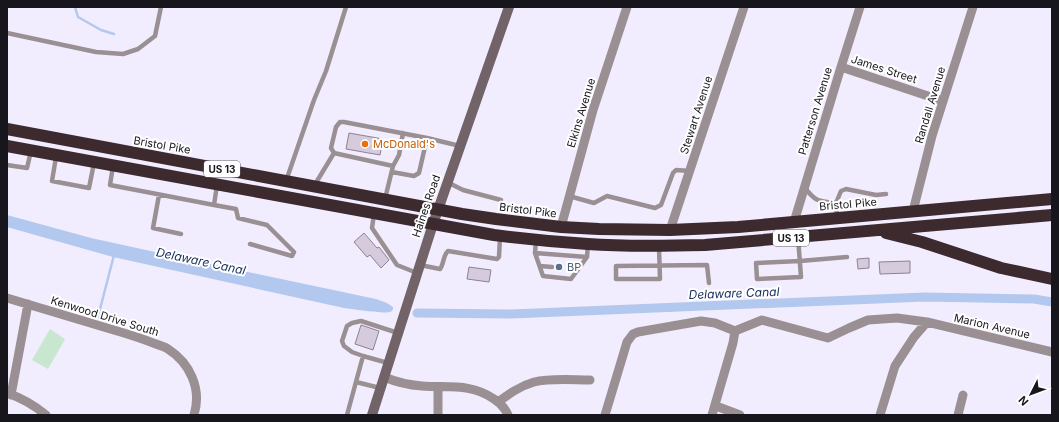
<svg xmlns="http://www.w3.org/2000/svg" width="1059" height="422" font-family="Inter,sans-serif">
	<rect width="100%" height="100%" fill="#f2edfe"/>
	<path fill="#c7e7cf" d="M 50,329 L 65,339 L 48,369 L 32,360 Z"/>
	<path fill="#b2c8ee" d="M 7,215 L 91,238 L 210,264 L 376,299 L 387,303 L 393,307 C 393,309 393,311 390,312 C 383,314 353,309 344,308 L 113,257 L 7,227 Z"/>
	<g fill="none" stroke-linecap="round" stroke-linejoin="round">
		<path stroke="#b2c8ee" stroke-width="2.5" d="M 75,7 L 78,17 L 101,30 L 114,34
			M 98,317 L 114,255"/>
		<path stroke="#b2c8ee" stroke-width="9" d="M 417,313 L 511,314 L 925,297 L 1034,299 L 1052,302"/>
	</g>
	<path fill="#d6cadd" stroke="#8c8293" d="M 349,133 L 383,139 L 380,155 L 346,149 Z
		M 364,233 L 377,248 L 379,247 L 389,260 L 381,268 L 370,255 L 367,257 L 354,242 Z
		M 869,258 L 869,268 L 858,269 L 857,259 Z
		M 910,261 L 910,273 L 880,274 L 879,262 Z
		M 469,267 L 491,270 L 489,282 L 467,279 Z
		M 361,325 L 379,331 L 373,350 L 355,344 Z"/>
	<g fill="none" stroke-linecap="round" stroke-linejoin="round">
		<path stroke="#9a9093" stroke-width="4.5" d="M 7,33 L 96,52 L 123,54 L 138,49 L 155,36 L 161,7
			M 427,138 L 460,146
			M 334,153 L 331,148 L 336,127 L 340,122 L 344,122 L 427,138 L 419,173 L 414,176 L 392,172
			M 334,153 L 393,166
			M 56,157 L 52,181 L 89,188 L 94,163
			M 7,165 L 27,168 L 31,151
			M 113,166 L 110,185 L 214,205 L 217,185
			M 286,181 L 314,100 L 326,71 L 346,7
			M 447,182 L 463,190 L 501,200
			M 314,186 L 334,153
			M 805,188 C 816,202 818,201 836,203
			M 159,195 L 153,228 L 181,234
			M 569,196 L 594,203 L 607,196 L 655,208 L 661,205 L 673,173 L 676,170 L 690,171
			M 385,199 L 393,166 L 399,155 L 403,133
			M 214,205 L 236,209 L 238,218 L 267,225 L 294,252 L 292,256 L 250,244
			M 374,214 L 372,228 L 397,265 L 417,273
			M 837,218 L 836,203 L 841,191 L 846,189 L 876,195 L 886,194
			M 798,237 L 801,277 L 757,279 L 756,263 L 800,261 L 847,257
			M 536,240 L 535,253 L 587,257 L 588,244
			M 659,248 L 660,279 L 616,279 L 616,266 L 707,265 L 709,283
			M 535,253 L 543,276 L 571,279 L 587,257
			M 420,265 L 440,269 C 444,264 443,255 448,251 L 497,259 L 499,257 L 500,237
			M 540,266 L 552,267
			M 569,268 L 578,268
			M 363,356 L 352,352 L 344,346 L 342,341 L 347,326 L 352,323 L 361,321 L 398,333
			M 356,382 L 380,388
			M 347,415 L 363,356 L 388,363"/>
		<path stroke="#9a9093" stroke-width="9" d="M 841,67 L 943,101
			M 913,211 L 932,136 L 973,7
			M 794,222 L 841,67 L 860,7
			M 561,227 L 593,110 L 627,7
			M 670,230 L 744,7
			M 7,298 C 40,308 73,318 107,328 C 121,332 134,336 148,341 C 154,344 162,345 168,349 C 190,363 202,389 194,415
			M 735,331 L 762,320 L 828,338 L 849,328 L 868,320 L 897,318 L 927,322 L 1052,352
			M 384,377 C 396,382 409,385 422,386 C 448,388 471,383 494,399 C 500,403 505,408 508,415
			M 7,393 C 22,398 34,405 46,415
			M 11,395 L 28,304
			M 498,402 C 509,394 520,386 534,382 C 550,378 573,380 590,380
			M 716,406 L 740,415
			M 438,415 L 438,387
			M 605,415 L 627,342 L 633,334 L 638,332 L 701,321 L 715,323 L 735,331 L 733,343 L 712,415
			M 880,415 L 895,366 L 914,337 L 927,322
			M 958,415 L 963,395"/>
		<path stroke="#716367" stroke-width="10" d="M 372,415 L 433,224 L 509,7"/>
		<path stroke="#3c2a2f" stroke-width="12" d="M 7,129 L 462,214 L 496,219 L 561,227 L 599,229 L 670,230 L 738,227 L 1052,199
			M 7,146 L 494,235 C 525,239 557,242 588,244 C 627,247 666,246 705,245 L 1052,215
			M 886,233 L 922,242 L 1001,268 L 1052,279"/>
	</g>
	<circle fill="#e8710a" stroke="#fff" stroke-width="1.5" cx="365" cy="144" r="4"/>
	<circle fill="#5c6f8a" stroke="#fff" stroke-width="1.5" cx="559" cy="267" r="4"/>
	<g text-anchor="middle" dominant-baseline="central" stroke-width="4" stroke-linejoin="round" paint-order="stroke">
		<g fill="#fff" stroke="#5d5c61" stroke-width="1">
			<rect x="204" y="161" width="36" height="16" rx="3"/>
			<rect x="773" y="230" width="36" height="16" rx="3"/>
		</g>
		<g font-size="10" font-weight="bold" fill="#18161d">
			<text x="222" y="169">US 13</text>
			<text x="791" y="238">US 13</text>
		</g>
		<g font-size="11" fill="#18161d" stroke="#fff">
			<text transform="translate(884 69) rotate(18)">James Street</text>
			<text transform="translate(930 105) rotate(-73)">Randall Avenue</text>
			<text transform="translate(815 111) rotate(-73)">Patterson Avenue</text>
			<text transform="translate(581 113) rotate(-73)">Elkins Avenue</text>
			<text transform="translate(696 115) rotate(-72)">Stewart Avenue</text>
			<text transform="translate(162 145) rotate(10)">Bristol Pike</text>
			<text transform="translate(848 204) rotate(-5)">Bristol Pike</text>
			<text transform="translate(426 206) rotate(-71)">Haines Road</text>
			<text transform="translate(528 210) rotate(7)">Bristol Pike</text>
			<text transform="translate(105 316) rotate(17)">Kenwood Drive South</text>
			<text transform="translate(992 326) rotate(13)">Marion Avenue</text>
		</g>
		<g font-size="11" fill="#c56008" stroke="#fff" text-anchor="start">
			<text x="373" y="144">McDonald's</text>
		</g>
		<g font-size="11" fill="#4e5e75" stroke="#fff" text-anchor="start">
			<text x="567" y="267">BP</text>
		</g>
		<g font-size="12" font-style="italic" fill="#142d5c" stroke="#fff">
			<text transform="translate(201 261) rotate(12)">Delaware Canal</text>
			<text transform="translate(734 293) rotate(-2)">Delaware Canal</text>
		</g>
	</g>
	<rect width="1059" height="422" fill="none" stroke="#18161d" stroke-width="16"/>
	<g transform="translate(1031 394) rotate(228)" stroke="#ffffff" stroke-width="3" paint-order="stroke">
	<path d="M0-3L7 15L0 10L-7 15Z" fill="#18161d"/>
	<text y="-6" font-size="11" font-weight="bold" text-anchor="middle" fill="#18161d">N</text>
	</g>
</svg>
